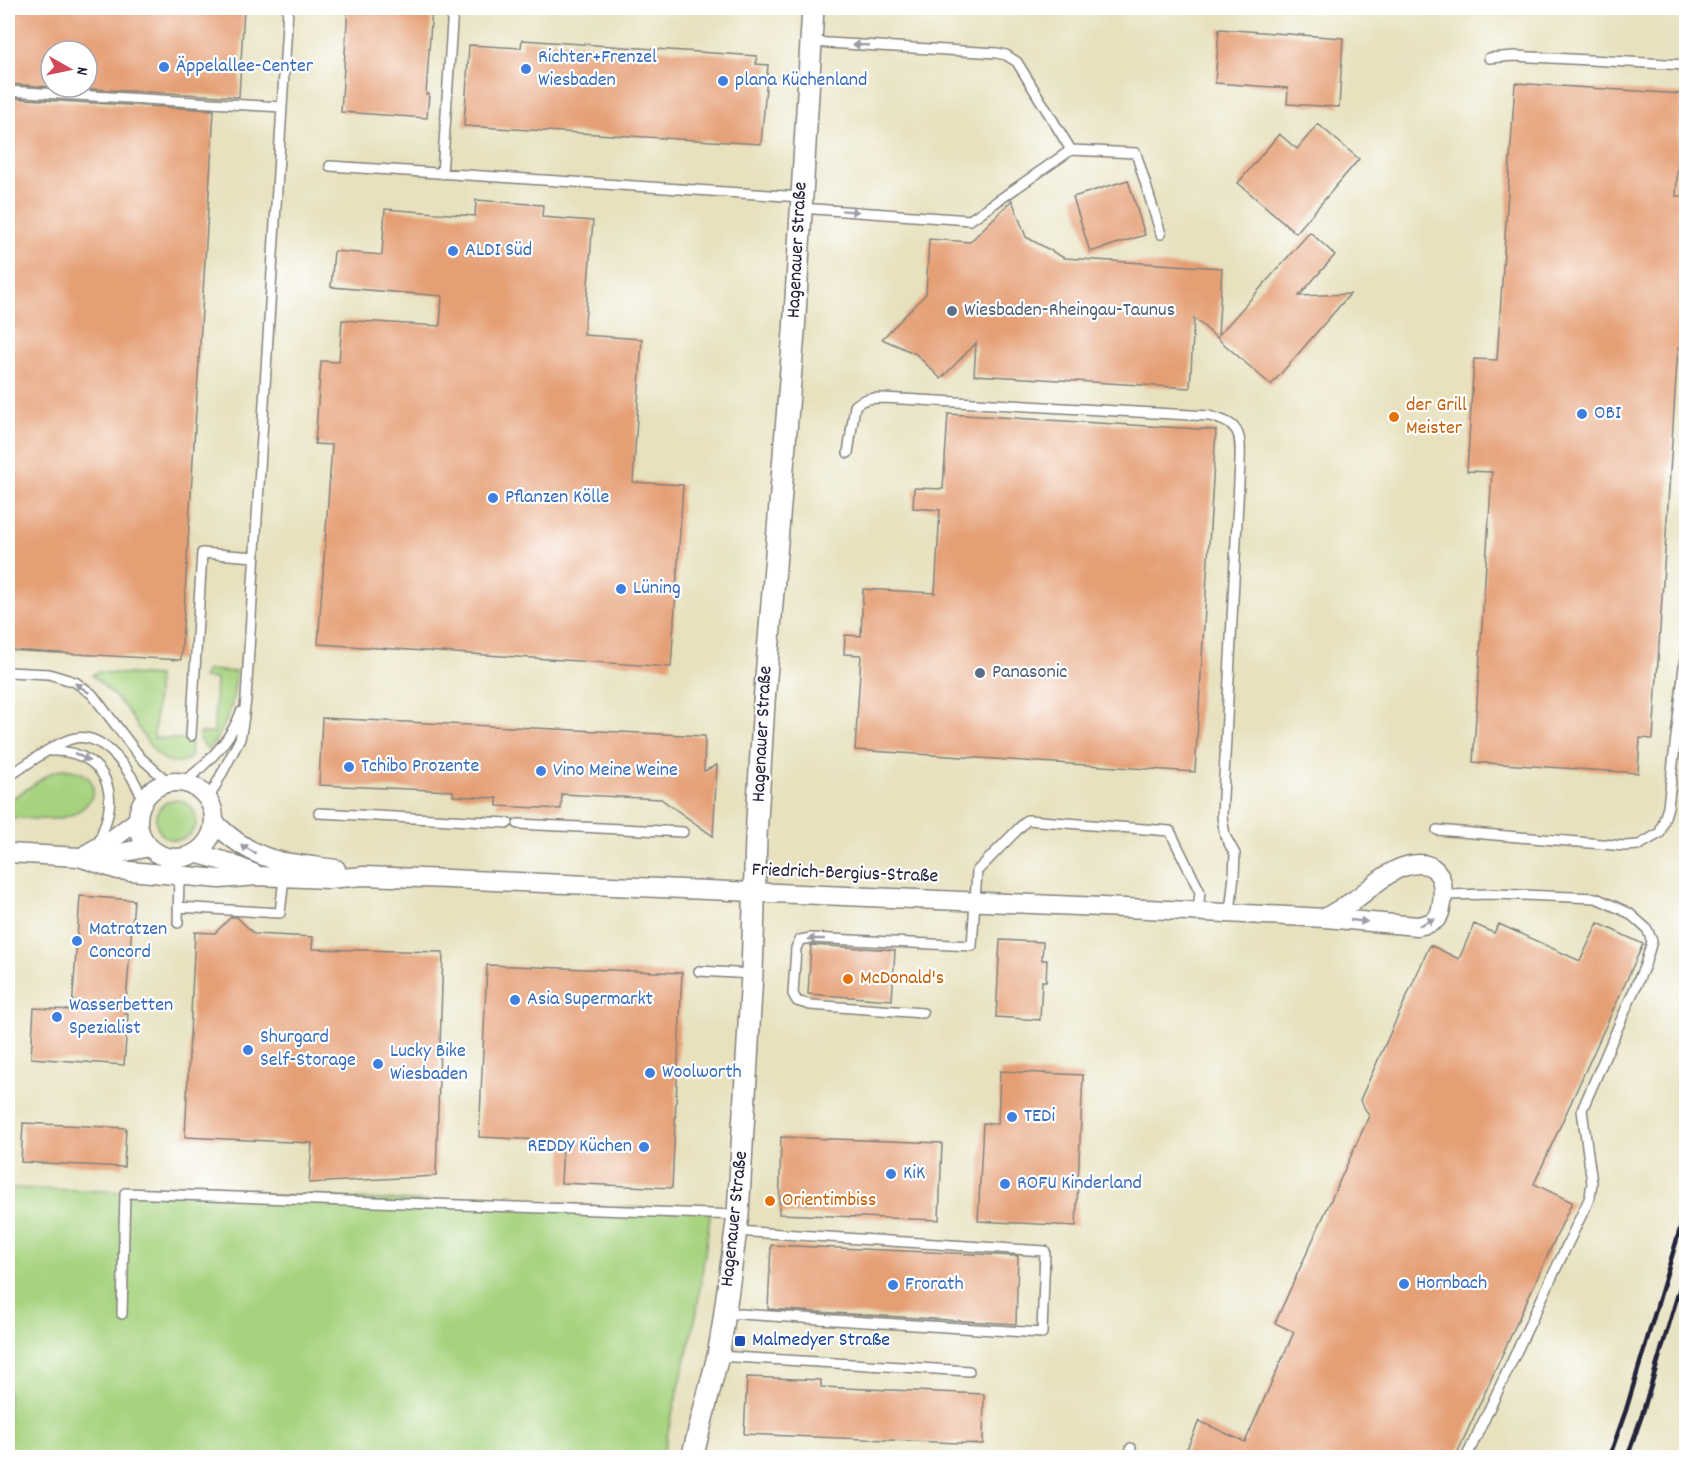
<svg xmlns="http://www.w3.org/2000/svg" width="1694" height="1465" font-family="Dekko,sans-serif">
	<rect width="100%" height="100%" fill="#fff"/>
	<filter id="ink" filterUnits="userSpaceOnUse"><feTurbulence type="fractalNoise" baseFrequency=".0167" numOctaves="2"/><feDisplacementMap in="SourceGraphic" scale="12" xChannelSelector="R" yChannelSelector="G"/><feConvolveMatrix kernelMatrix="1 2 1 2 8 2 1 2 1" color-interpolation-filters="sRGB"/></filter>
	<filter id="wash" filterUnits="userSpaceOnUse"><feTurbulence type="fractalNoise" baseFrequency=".008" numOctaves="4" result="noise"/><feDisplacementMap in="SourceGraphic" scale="24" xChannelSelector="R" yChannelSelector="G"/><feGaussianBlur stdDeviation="1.35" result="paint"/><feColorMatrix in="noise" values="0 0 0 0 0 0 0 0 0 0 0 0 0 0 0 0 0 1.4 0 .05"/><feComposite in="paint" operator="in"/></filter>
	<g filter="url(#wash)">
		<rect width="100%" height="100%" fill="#e7e1be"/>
		<path fill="#a7d37f" stroke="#647a5d" stroke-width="1.5" d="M 208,670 L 236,672 C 234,707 229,721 209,750 L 199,740 L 200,733 L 214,733 L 216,679 L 203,678 L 204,673 Z
			M 98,672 L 158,676 L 154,738 L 191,740 L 190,758 C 160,777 142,731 128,712 C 118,698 105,687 92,675 Z
			M 63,769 C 70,770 79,770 85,775 C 103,789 88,807 73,814 C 53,823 29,818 8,817 L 8,799 L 13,798 L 51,773 Z
			M156 820a20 20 0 1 1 40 0a20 20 0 1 1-40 0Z
			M 8,1188 L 711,1210 L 696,1316 L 662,1457 L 8,1458 Z"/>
		<g id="blocks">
			<path fill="#e59f75" d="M 8,8 L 244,8 L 239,97 L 55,87 L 87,87 L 87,51 L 51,51 L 51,87 L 8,84 Z
				M 348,8 L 432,8 L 426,94 L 429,94 L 427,118 L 341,112 Z
				M 1219,29 L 1343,38 L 1339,107 L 1287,104 L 1288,88 L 1215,83 Z
				M 522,40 L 757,56 L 756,64 L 768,65 L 761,144 L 464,126 L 469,45 L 521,48 Z
				M 1515,83 L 1682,94 L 1676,196 L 1686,196 L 1686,348 L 1678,347 L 1653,739 L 1640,738 L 1638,773 L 1473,762 L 1492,472 L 1467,471 L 1474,359 L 1497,360 Z
				M 8,98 L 214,110 L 181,660 L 8,650 Z
				M 1318,124 L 1359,159 L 1296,233 L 1238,183 L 1279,134 L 1297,149 Z
				M 1128,180 L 1145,235 L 1090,252 L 1073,197 Z
				M 476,200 L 543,205 L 542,217 L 593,221 L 584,335 L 642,339 L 633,482 L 683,485 L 671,667 L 318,644 L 332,445 L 315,444 L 321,361 L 339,362 L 342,320 L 440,326 L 442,296 L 331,287 L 334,251 L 382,255 L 385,209 L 475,216 Z
				M 1012,200 L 1026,237 L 1064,258 L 1222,268 L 1218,336 L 1310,232 L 1335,255 L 1299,296 L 1350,294 L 1271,385 L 1194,318 L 1190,388 L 974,375 L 976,343 L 941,379 L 916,354 L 882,339 L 926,294 L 929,239 L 970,242 Z
				M 948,414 L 1216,430 L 1195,772 L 855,750 L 861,655 L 844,654 L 845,635 L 861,636 L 863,589 L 935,593 L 940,510 L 913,508 L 914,488 L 943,489 Z
				M 322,718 L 705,736 L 704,771 L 717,765 L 713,836 L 661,799 L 562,794 L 561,809 L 497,806 L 497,798 L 453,796 L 453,791 L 319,785 Z
				M 80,896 L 134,900 L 125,1014 L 128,1014 L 124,1065 L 31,1058 L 34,1008 L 72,1010 Z
				M 231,917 L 237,917 L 254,934 L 313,937 L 312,949 L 443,952 L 436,1176 L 309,1183 L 312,1143 L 185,1137 L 195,932 L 215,933 Z
				M 1598,923 L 1643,944 L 1534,1184 L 1572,1202 L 1455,1458 L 1183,1458 L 1199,1421 L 1245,1442 L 1294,1332 L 1275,1323 L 1369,1116 L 1360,1100 L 1430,945 L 1459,959 L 1474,924 L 1494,933 L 1499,924 L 1580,961 Z
				M 1000,940 L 1043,942 L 1042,960 L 1047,960 L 1046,981 L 1042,981 L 1040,1020 L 996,1017 Z
				M 811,945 L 895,950 L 892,1000 L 808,994 Z
				M 487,965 L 682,973 L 672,1188 L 561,1183 L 563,1141 L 479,1137 Z
				M 1000,1071 L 1083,1075 L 1076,1226 L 978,1221 L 983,1123 L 998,1124 Z
				M 23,1123 L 126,1128 L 124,1167 L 21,1162 Z
				M 781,1137 L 942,1143 L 939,1220 L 779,1214 Z
				M 771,1245 L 1018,1256 L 1016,1324 L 768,1309 Z
				M 747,1377 L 821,1380 L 821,1387 L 984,1394 L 983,1444 L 744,1434 Z"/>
		</g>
	</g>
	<g filter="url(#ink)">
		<use href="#blocks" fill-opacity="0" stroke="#84827c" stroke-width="1.5"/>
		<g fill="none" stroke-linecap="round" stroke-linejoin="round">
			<defs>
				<path id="service" d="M 811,42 L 997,53 L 1006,55 L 1017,62 L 1071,150 L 1136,153 L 1161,234
					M 1489,58 L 1514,56 L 1686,65
					M 8,91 L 281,107
					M 330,166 L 801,197
					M 442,174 L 453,8
					M 800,208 L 970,220 L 1071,150
					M 848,453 L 855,406 C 863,398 872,398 883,398 L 1209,416 C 1240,424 1241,432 1240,462 L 1222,816 L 1225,836 L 1235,854 L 1234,875 L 1230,913
					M 8,672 L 49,674 L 75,682 L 92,694 L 140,757 L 168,782
					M 191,736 L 202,553 L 255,557
					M 51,751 C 79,750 105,763 109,794 C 112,811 103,829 98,845
					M 8,777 C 26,765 52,745 71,739 C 104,729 133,774 143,800
					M 184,782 C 207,764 231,740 241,712
					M 208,800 L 240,739 L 243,723 L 246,699 L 288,8
					M 319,813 L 508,823
					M 518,824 L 683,832
					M 1437,830 L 1625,846 L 1639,845 L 1660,833 L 1668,807 L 1686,649
					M 176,858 L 179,876 L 178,923
					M 1443,895 L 1496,894 L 1596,898 L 1629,913 L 1647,929 L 1652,941 L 1645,965 L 1582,1110 L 1592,1183 L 1590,1197 L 1466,1458
					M 178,907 L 280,913 L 284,878
					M 699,971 L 752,974
					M 923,1013 L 810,1005 L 797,1001 L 793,994 L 796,948 L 800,940 L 811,938 L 972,946 L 977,871 L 1027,820 L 1170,831 L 1200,892 L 1198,911
					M 725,1313 L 1042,1333 L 1045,1251 L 737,1231
					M 122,1314 L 125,1193 L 738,1215
					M 718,1356 L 969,1371
					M 1130,1458 L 1131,1448"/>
				<path id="minor" d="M138 820a38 38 0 1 1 76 0a38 38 0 1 1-76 0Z
					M 214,822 C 255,863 281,862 336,869
					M 8,853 L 79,857 L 116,854 L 149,847
					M 195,853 L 227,862 L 255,874
					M 86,854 L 114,838 L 138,820
					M 79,857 L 118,870 L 220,879 L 258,876 L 328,879 L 364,876 L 449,879 L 1148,909 L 1325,918 L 1417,926 C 1423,925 1430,924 1435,920 C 1440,916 1441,909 1442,903 C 1446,874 1434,857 1403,867 C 1385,873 1369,890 1353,901 C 1344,907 1334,912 1325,918"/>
				<path id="tertiary" d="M 692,1458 L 718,1356 L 723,1326 L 738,1215 L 752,974 L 756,837 L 764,702 L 794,332 L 813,8"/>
			</defs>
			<use href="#service" stroke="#84827c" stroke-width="12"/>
			<use href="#minor" stroke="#84827c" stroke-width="21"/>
			<use href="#tertiary" stroke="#84827c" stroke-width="24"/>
			<use href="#service" stroke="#fff" stroke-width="9"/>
			<use href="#minor" stroke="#fff" stroke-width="18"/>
			<use href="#tertiary" stroke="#fff" stroke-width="21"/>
			<path stroke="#22223b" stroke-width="4.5" d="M 1609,1458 L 1626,1410 L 1686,1209
				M 1627,1458 L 1642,1415 L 1686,1267"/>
		</g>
		<defs><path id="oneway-solid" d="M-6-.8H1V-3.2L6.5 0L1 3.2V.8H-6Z" transform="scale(1.5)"/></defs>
		<g fill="#9c9ca7">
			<use href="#oneway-solid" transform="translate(861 45) rotate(-177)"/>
			<use href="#oneway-solid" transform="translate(850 211) rotate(4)"/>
			<use href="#oneway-solid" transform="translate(82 688) rotate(-146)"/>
			<use href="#oneway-solid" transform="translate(82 757) rotate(27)"/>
			<use href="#oneway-solid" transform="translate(248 849) rotate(-151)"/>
			<use href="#oneway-solid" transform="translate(1359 921) rotate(6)"/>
			<use href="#oneway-solid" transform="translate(1427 922) rotate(-23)"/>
			<use href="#oneway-solid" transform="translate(816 939) rotate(180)"/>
		</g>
	</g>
	<g fill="#3f7fe0" stroke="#fff" stroke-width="2">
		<circle cx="164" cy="67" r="6"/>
		<circle cx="526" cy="69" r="6"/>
		<circle cx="723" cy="81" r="6"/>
		<circle cx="453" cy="251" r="6"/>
		<circle cx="1582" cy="414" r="6"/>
		<circle cx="493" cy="498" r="6"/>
		<circle cx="621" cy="589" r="6"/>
		<circle cx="349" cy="767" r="6"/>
		<circle cx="541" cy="771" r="6"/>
		<circle cx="77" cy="941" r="6"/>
		<circle cx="515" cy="1000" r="6"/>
		<circle cx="57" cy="1017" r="6"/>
		<circle cx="248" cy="1050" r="6"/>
		<circle cx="378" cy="1064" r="6"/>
		<circle cx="650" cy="1073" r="6"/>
		<circle cx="1012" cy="1117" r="6"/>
		<circle cx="644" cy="1147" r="6"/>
		<circle cx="891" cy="1174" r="6"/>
		<circle cx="1005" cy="1184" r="6"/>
		<circle cx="1404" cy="1284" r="6"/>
		<circle cx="893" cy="1285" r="6"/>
	</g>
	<g fill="#5c6f8a" stroke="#fff" stroke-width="2">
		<circle cx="952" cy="311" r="6"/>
		<circle cx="980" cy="673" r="6"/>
	</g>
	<g fill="#e8710a" stroke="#fff" stroke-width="2">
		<circle cx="1394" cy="417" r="6"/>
		<circle cx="848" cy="979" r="6"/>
		<circle cx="770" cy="1201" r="6"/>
	</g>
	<rect fill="#1a4fb4" stroke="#fff" stroke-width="2" x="734" y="1335" width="12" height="12" rx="3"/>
	<g text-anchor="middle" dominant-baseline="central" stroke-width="4.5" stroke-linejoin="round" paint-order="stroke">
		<g font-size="20" fill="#366cbe" stroke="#fff" text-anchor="start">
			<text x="538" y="58">Richter+Frenzel<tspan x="538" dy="23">Wiesbaden</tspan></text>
			<text x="176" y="67">Äppelallee-Center</text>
			<text x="735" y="81">plana Küchenland</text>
			<text x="465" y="251">ALDI Süd</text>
			<text x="1594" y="414">OBI</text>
			<text x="505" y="498">Pflanzen Kölle</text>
			<text x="633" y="589">Lüning</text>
			<text x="361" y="767">Tchibo Prozente</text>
			<text x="553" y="771">Vino Meine Weine</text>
			<text x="89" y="930">Matratzen<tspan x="89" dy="23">Concord</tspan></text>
			<text x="527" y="1000">Asia Supermarkt</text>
			<text x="69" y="1006">Wasserbetten<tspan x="69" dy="23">Spezialist</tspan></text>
			<text x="260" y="1038">Shurgard<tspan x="260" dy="23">Self-Storage</tspan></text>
			<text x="390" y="1052">Lucky Bike<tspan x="390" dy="23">Wiesbaden</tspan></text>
			<text x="662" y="1073">Woolworth</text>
			<text x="1024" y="1117">TEDi</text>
			<text x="632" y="1147" text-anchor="end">REDDY Küchen</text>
			<text x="903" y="1174">KiK</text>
			<text x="1017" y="1184">ROFU Kinderland</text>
			<text x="1416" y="1284">Hornbach</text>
			<text x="905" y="1285">Frorath</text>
		</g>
		<g font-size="20" fill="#22223b" stroke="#fff">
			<text transform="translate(798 250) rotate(-87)">Hagenauer Straße</text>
			<text transform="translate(763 734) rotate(-87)">Hagenauer Straße</text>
			<text transform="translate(845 874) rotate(2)">Friedrich-Bergius-Straße</text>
			<text transform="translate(735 1219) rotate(-84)">Hagenauer Straße</text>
		</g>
		<g font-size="20" fill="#4e5e75" stroke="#fff" text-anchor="start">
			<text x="964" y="311">Wiesbaden-Rheingau-Taunus</text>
			<text x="992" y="673">Panasonic</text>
		</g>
		<g font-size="20" fill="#c56008" stroke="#fff" text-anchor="start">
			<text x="1406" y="406">der Grill<tspan x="1406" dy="23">Meister</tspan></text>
			<text x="860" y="979">McDonald's</text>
			<text x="782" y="1201">Orientimbiss</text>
		</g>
		<g font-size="20" fill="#164399" stroke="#fff" text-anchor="start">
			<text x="752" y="1341">Malmedyer Straße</text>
		</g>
	</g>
	<rect width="1694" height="1465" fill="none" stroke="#fff" stroke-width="30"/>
	<g transform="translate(69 69) rotate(99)"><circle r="28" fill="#ffffff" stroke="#a7a7b1" stroke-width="1.5"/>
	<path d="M0-4.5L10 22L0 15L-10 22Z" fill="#d1495b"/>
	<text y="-9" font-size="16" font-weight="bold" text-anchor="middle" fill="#22223b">N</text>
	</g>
</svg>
